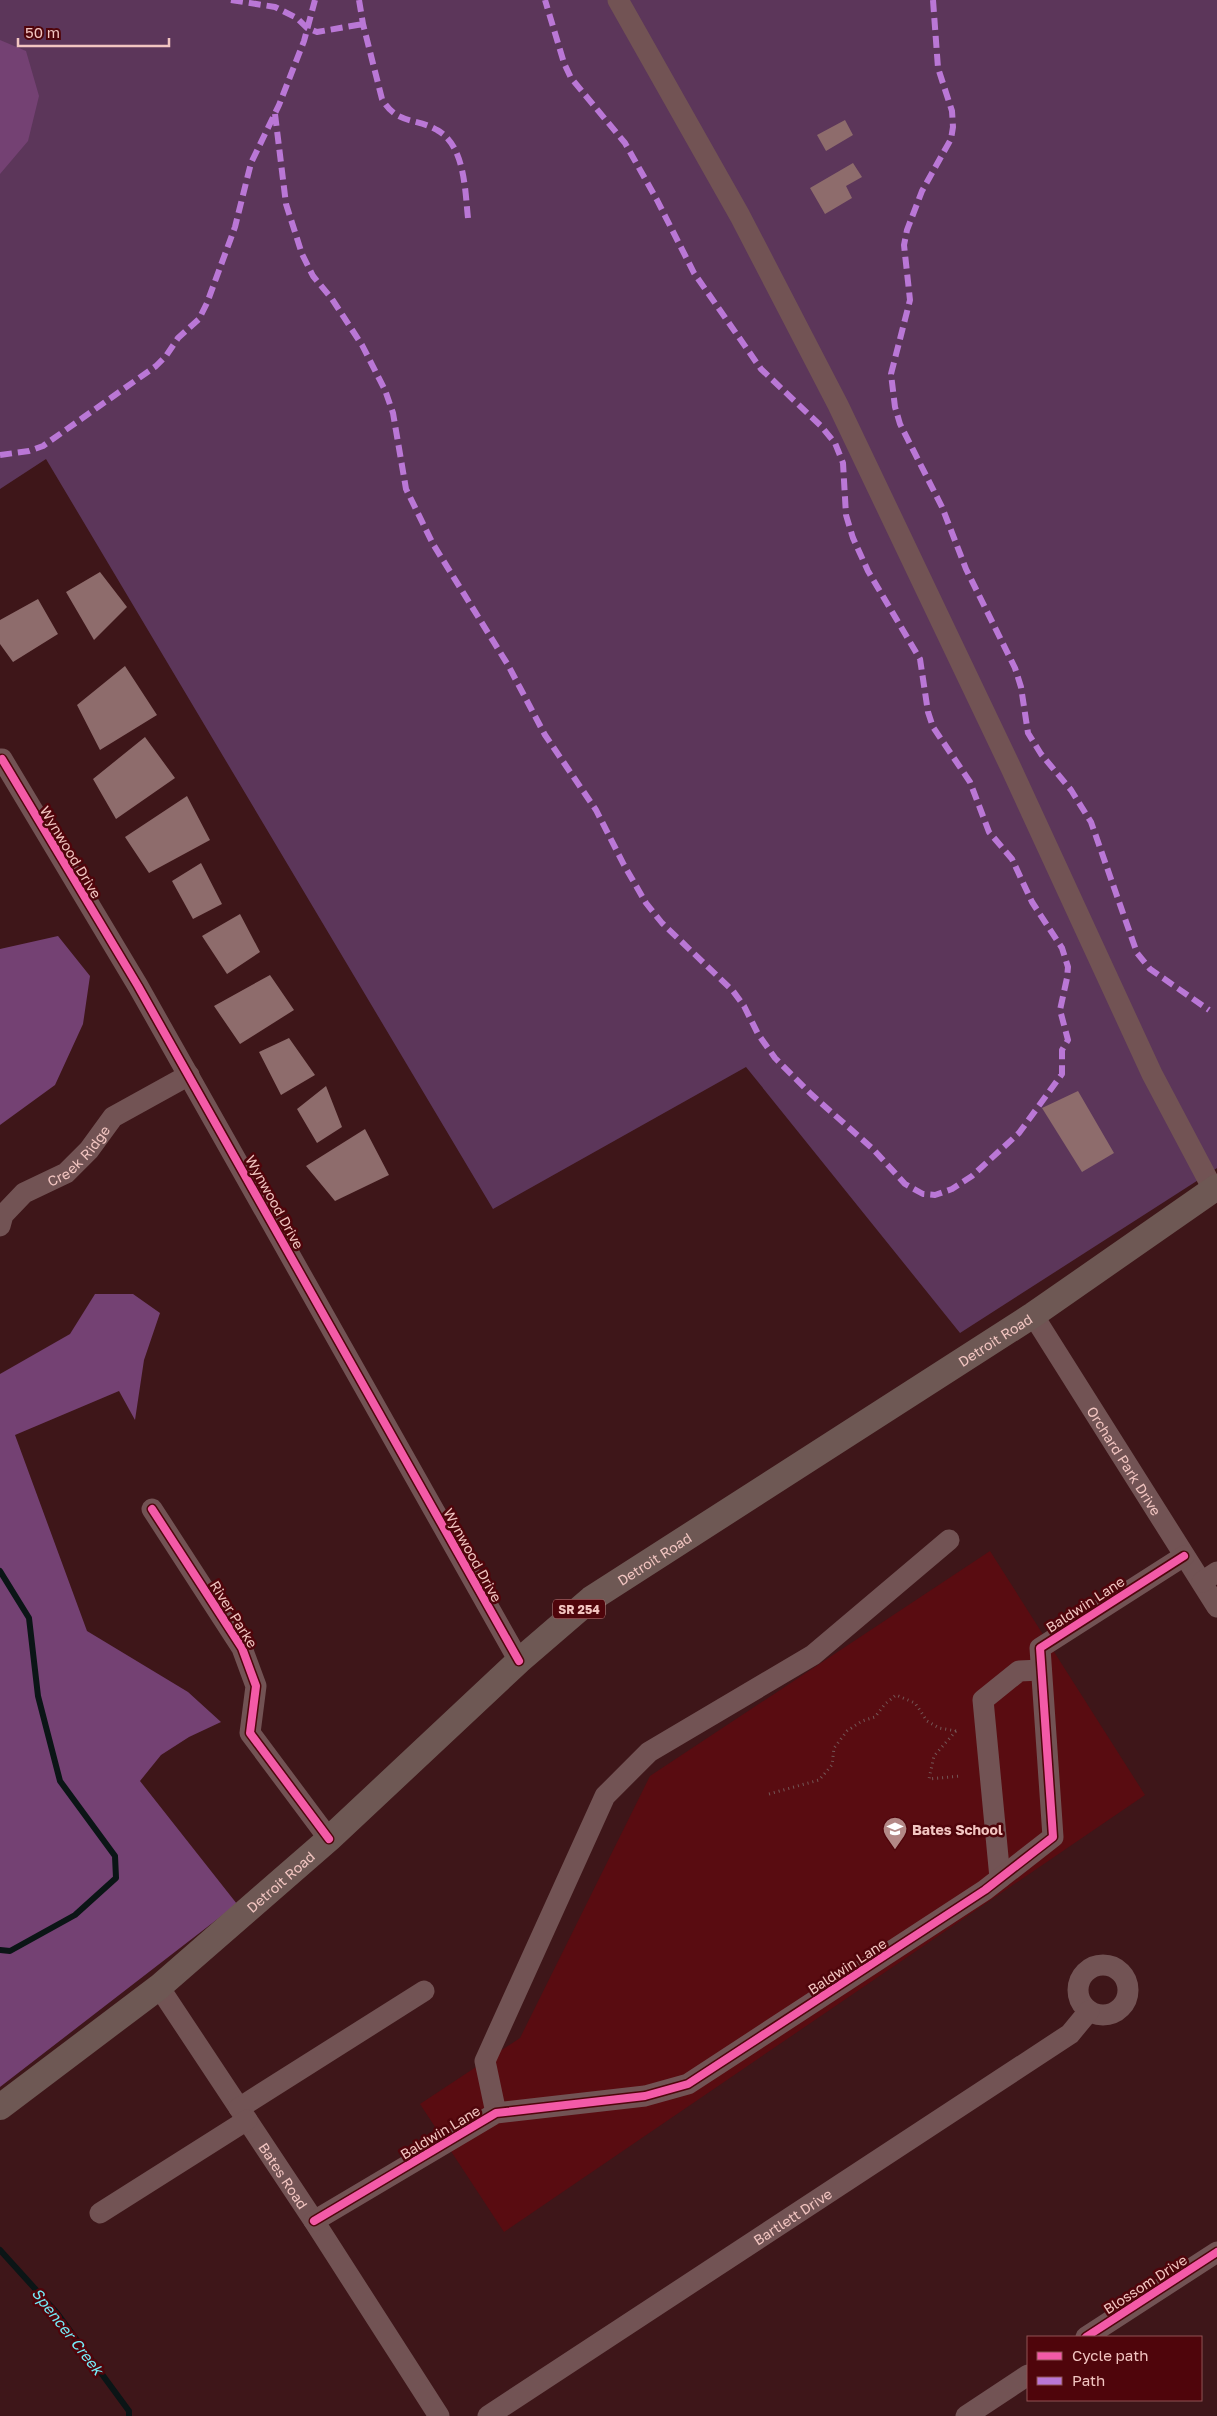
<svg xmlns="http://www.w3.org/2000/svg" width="1217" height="2416" font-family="'Golos Text',sans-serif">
	<rect width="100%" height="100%" fill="#3e1619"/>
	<path fill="#590c11" d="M 990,1551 L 1145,1795 L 504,2232 L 420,2104 L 520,2038 L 650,1776 Z"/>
	<path fill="#5c365a" d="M 0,0 L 1217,0 L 1217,1168 L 960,1333 L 746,1067 L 493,1209 L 46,459 L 0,489 Z"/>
	<path fill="#744173" d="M 0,40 L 26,51 L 39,96 L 28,141 L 0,174 Z
		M 58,936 L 90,976 L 83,1024 L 55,1085 L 0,1125 L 0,949 Z
		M 95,1294 L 133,1294 L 160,1313 L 144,1360 L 135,1420 L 119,1391 L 15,1435 L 87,1631 L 188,1692 L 221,1722 L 189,1737 L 161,1755 L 140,1781 L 237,1904 L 0,2087 L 0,1374 L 70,1334 Z"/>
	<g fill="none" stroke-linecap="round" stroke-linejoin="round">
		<path stroke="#0b1516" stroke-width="6" d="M 0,1571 L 29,1618 L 38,1696 L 60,1781 L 115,1856 L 116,1878 L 75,1915 L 10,1951 L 0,1950
			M 0,2250 L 57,2313 L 129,2411 L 129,2416"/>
	</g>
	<path fill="#8e6c6c" d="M 845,120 L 853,135 L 826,151 L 817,135 Z
		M 853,163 L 862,177 L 846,186 L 852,198 L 825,214 L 810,188 Z
		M 100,572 L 127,607 L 94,640 L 66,592 Z
		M 38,599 L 58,634 L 13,662 L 0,644 L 0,620 Z
		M 125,666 L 157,715 L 100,750 L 77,705 Z
		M 145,737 L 175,778 L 116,819 L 93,779 Z
		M 187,796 L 210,840 L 149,873 L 125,837 Z
		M 201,863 L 222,904 L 193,919 L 172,881 Z
		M 240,914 L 260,952 L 227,974 L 202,936 Z
		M 270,975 L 294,1010 L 240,1044 L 214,1006 Z
		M 289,1038 L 315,1075 L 281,1095 L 259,1052 Z
		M 326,1086 L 342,1127 L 317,1143 L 297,1109 Z
		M 1078,1091 L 1114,1153 L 1082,1172 L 1042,1108 Z
		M 365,1129 L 389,1175 L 335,1201 L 306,1166 Z"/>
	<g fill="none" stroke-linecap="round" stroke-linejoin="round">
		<path stroke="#745757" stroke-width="3" stroke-dasharray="1 4" stroke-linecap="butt" d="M 956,1731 L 934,1756 L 929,1779 L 960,1776
			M 769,1794 L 819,1780 L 832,1765 L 834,1748 L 847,1731 L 862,1721 L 875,1717 L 885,1704 L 896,1695 L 915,1703 L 927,1721 L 939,1728 L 956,1731"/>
		<g stroke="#725354" stroke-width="21">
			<path d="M 618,0 L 740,216 L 838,405 L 1011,768 L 1152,1074 L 1213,1189"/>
			<path d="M 0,759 L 2,759 L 138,986 L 519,1661"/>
			<path id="s1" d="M 0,1226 L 3,1215 L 24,1193 L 66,1173 L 89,1150 L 113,1117 L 189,1075"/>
			<path id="s2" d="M 1033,1315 L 1217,1607"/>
			<path d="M 152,1509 L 242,1648 L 256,1686 L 250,1733 L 329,1839"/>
			<path d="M 1202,1582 L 1217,1572"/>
			<path d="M 1000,1878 L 983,1700 L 1019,1671 L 1041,1670"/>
			<circle cx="1103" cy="1990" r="25"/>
			<path id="s3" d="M 159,1987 L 314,2221 L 439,2416"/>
			<path d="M 239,2108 L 424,1991"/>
			<path d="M 496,2113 L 485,2061 L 605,1796 L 649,1752 L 813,1655 L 949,1540"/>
			<path d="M 100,2213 L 247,2120"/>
			<path d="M 314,2221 L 496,2113 L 645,2096 L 688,2084 L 985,1890 L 1053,1837 L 1040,1648 L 1184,1556"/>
			<path d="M 1086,2337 L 1217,2252"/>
			<path id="s4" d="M 488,2416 L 1070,2034 L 1089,2011"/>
			<path d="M 966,2416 L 1028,2375"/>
		</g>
		<path stroke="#6e5854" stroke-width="26" id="s5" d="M 0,2107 L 159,1987 L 329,1839 L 519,1661 L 591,1599 L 1033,1315 L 1217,1187"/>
		<path stroke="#ba77d6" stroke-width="6" stroke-dasharray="12 6" stroke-linecap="butt" d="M 231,0 L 275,7 L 297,18 L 307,28 L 317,32 L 363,24
			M 359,0 L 363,24 L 382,99 C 397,125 415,117 437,130 C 465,145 465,191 468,218
			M 933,0 L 938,68 L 952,111 L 953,127 L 951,139 L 922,191 L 907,230 L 904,245 L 910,300 L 891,374 L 895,407 L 900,424 L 942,507 L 966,569 L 1015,668 L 1021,687 L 1028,733 L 1041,754 L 1071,790 L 1091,822 L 1137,953 L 1150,969 L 1209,1010
			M 275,114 L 286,204 L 302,254 L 313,276 L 332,299 L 362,345 L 385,390 L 393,413 L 406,489 L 433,544 L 508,665 L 545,735 L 596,810 L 624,865 L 646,903 L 662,923 L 733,991 L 744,1006 L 758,1034 L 775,1058 L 811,1094 L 873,1149 L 905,1184 L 923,1194 L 935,1195 L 952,1189 L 972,1176 L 1019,1133 L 1062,1074 L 1062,1050 L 1068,1040 L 1060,1010 L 1067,978 L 1068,967 L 1062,948 L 1032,902 L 1012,859 L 989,832 L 970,782 L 933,727 L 928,712 L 920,659 L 868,571 L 853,538 L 846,515 L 843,463 L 835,443 L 821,426 L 761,369 L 694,273 L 657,200 L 625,143 L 571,78 L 564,63 L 545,0
			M 0,455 L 29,451 L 43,446 L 156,366 L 166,356 L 178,338 L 199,319 L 207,303 L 235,227 L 251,163 L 279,105 L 304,41 L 315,0"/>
		<defs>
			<path id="cycleway" d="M 2,759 L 138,986 L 519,1661
				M 152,1509 L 242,1648 L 256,1686 L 250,1733 L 329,1839
				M 314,2221 L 496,2113 L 645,2096 L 688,2084 L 985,1890 L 1053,1837 L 1040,1648 L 1184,1556
				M 1086,2337 L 1217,2252"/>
		</defs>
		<use href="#cycleway" stroke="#4f050b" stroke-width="11"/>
		<use href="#cycleway" stroke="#f35aa7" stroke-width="8"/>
	</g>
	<defs>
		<symbol id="school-pin" viewBox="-11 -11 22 30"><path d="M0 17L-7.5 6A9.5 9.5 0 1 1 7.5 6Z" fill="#b38886" stroke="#4f050b"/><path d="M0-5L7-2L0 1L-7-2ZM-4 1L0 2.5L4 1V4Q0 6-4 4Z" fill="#fff"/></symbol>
	</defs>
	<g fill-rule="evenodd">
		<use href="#school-pin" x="881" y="1815" width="28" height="38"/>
	</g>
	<g text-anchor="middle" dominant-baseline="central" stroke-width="5" stroke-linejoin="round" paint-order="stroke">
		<rect fill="#4f050b" stroke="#c18b8a" stroke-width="1" x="553" y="1599.5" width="52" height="19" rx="4"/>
		<g font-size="12" font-weight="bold" fill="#f2c5c1">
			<text x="579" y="1609">SR 254</text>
		</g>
		<g font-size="14" fill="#f2c5c1" stroke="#4f050b">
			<text transform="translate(71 852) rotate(59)">Wynwood Drive</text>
			<text stroke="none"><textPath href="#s1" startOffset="109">Creek Ridge</textPath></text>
			<text transform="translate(275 1202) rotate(61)">Wynwood Drive</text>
			<text stroke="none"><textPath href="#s5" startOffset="1260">Detroit Road</textPath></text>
			<text stroke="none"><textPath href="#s2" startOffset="172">Orchard Park Drive</textPath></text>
			<text transform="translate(473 1555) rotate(61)">Wynwood Drive</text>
			<text stroke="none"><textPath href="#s5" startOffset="855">Detroit Road</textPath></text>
			<text transform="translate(1085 1604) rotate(-33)">Baldwin Lane</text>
			<text transform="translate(234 1614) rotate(58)">River Parke</text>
			<text stroke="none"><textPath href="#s5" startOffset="360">Detroit Road</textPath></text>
			<text transform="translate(847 1966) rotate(-33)">Baldwin Lane</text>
			<text transform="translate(440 2132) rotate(-31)">Baldwin Lane</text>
			<text stroke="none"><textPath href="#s3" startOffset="226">Bates Road</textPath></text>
			<text stroke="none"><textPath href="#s4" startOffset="364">Bartlett Drive</textPath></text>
			<text transform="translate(1145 2284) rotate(-33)">Blossom Drive</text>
		</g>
		<g font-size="14" font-weight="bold" fill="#f2c5c1" stroke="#4f050b" text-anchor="start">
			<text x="912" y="1829">Bates School</text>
		</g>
		<g font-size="15" font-style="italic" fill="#74edf9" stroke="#4f050b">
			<text transform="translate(68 2331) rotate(52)">Spencer Creek</text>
		</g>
	</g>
	<rect x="1027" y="2336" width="175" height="65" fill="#4f050b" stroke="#905254"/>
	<rect x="1037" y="2352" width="25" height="8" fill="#f35aa7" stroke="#905254"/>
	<text x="1072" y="2361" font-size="15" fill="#f2c5c1">Cycle path</text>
	<rect x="1037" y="2377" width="25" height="8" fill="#ba77d6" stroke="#905254"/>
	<text x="1072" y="2386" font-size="15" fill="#f2c5c1">Path</text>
	<path d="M18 38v8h151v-8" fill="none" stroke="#f2c5c1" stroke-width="2.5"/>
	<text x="25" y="38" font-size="15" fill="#f2c5c1" stroke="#4f050b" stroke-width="4" paint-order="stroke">50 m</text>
</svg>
